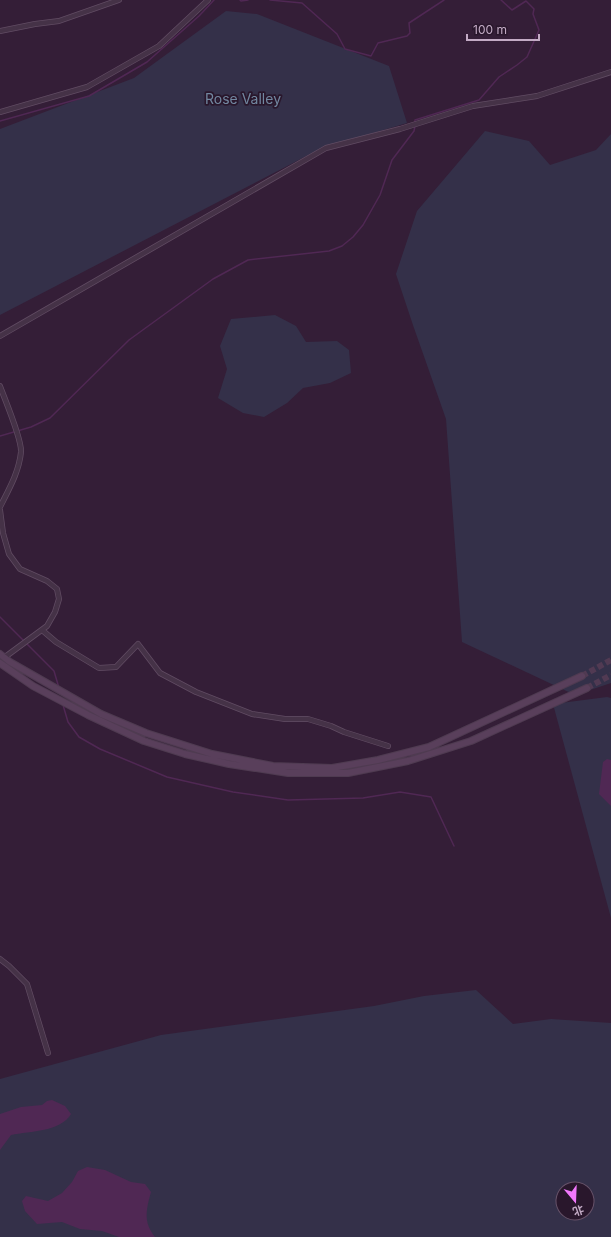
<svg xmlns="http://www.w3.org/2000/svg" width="611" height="1237" font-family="Inter,'Noto Sans SC',sans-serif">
	<rect width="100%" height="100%" fill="#341e37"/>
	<path fill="#343049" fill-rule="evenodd" d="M 226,11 L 257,14 L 389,66 L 407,123 L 320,149 L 0,315 L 0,129 L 134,78 Z
		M 485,131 L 529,141 L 550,165 L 596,150 L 611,134 L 611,683 L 575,695 L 462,642 L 446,419 L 414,328 L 396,274 L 417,211 Z
		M 275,315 L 296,326 L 306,342 L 337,341 L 349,350 L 351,373 L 330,383 L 303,388 L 287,403 L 264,417 L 243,413 L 218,398 L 227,369 L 220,346 L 231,319 Z
		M 607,697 L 611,698 L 611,918 L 553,704 Z
		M 476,990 L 513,1024 L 551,1019 L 611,1023 L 611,1237 L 0,1237 L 0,1079 L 161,1035 L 374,1006 L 424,996 ZM 563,1189 L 587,1189 L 587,1213 L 563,1213 Z"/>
	<path fill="#502854" d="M 607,759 L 611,760 L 611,806 L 599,794 L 603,762 Z
		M 52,1100 L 65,1106 L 71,1114 C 60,1132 31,1131 11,1135 L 0,1150 L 0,1114 L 21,1107 L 42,1105 L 47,1101 Z
		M 87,1167 L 105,1170 L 131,1182 L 145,1184 L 151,1192 C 146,1210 143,1222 155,1237 L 119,1237 L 102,1231 L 80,1229 L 62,1222 L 37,1224 L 25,1211 L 22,1201 L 26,1196 L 48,1201 L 62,1193 L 72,1182 L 78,1171 Z"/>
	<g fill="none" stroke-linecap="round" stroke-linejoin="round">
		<path stroke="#502854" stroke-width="1.5" d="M 240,0 L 241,1 L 248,0
			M 270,0 L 302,3 L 337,34 L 345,49 L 371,56 L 378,43 L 407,36 L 410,33 L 409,23 L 444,0
			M 0,121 L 89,96 L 147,62 L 199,16 L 214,0
			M 415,123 L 415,120 L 479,100 L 499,77 L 517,65 L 527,57 L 539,30 L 533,14 L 534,9 L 526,1 L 512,10 L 501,0
			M 0,436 L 31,427 L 50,418 L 129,340 L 213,279 L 248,260 L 329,251 L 342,246 L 353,237 L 363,225 L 380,195 L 392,160 L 414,131 L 415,126
			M 0,617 L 54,671 L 59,688
			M 63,705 L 68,722 L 79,737 L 100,749 L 167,777 L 233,792 L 288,800 L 363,798 L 400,792 L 431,797 L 454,846"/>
		<path stroke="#513a53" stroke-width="6" stroke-dasharray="6 3" stroke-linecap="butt" d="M 582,676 L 611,660
			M 587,688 L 611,675"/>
		<defs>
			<path id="minor" d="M 0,31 L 35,24 L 59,21 L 119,0
				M 0,112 L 87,87 L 159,46 L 208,0
				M 0,336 L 326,148 L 400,129 L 473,106 L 537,96 L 611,72
				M 0,386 C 5,400 22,439 21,452 C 19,472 9,489 0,507
				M 0,510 L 3,533 L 9,554 L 20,569 L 47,581 L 57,589 L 59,599 L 55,612 L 47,626 L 5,657
				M 42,630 L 56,642 L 99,668 L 116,667 L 138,644 L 160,673 L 196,692 L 252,714 L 285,719 L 308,719 L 331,726 L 344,732 L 388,746
				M 0,959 L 9,966 L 27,984 L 48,1053"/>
			<path id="secondary" d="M 0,654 L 10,662 L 101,714 L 146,733 L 212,754 L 273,766 L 332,768 L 378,760 L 429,747 L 582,676
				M 0,663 L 33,686 L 88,715 L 144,741 L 185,754 L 229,764 L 288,773 L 348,773 L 408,761 L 471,741 L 587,688"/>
		</defs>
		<use href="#minor" stroke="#614c63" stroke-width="6"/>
		<use href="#secondary" stroke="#4f3b51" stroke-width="8"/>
		<use href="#minor" stroke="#453247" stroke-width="4.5"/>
		<use href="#secondary" stroke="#593f5b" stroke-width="6"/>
	</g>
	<g text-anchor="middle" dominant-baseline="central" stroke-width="3.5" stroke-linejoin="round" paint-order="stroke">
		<g font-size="14" fill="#7287a0" stroke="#29172c">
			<text x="243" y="98">Rose Valley</text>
		</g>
	</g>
	<g transform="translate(575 1201) rotate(161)"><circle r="19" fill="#29172c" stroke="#675269"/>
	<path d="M0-3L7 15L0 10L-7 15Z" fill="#f278fd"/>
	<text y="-6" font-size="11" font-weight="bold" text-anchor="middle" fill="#c3abc5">北</text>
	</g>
	<path d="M467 34v6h72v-6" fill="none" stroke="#c3abc5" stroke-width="2"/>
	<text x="473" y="34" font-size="12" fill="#c3abc5" stroke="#29172c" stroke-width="3" paint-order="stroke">100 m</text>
</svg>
